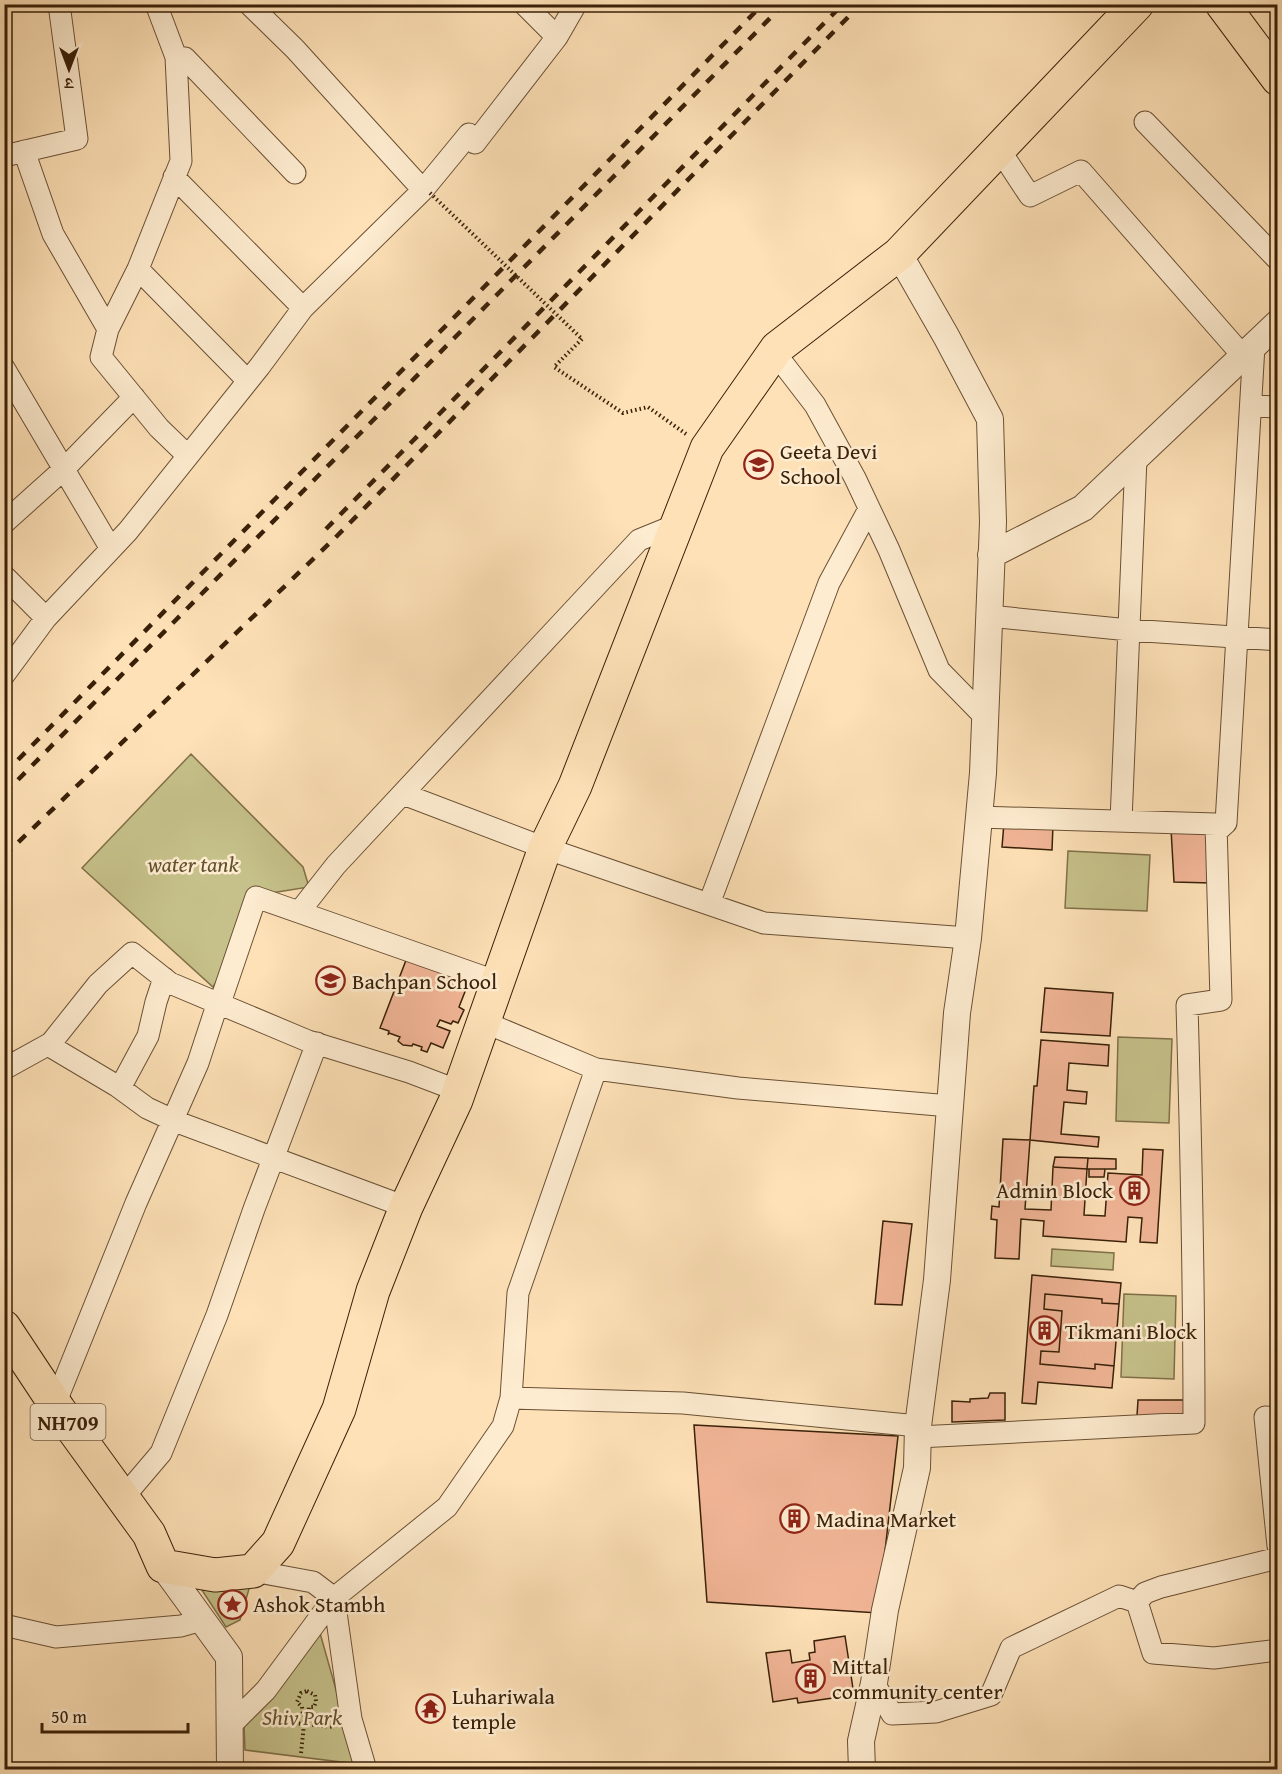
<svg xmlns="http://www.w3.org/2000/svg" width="1282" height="1774" font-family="'Gentium Book Plus','Noto Serif Devanagari',serif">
	<rect width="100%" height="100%" fill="#fee1b7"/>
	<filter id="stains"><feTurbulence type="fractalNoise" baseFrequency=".00333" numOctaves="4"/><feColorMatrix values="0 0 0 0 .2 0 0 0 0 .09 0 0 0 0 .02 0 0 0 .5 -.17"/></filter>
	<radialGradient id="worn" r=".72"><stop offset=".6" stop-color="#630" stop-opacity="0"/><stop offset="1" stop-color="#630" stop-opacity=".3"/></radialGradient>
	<path fill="#c6c18a" stroke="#807049" stroke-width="1.5" d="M 191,754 L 303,867 L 309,887 L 265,894 L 245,938 L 213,987 L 82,868 Z
		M 1068,851 L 1150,855 L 1147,911 L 1065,908 Z
		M 1118,1037 L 1172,1039 L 1169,1123 L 1116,1121 Z
		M 1052,1249 L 1114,1253 L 1113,1270 L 1051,1266 Z
		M 1124,1294 L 1176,1296 L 1174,1379 L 1121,1377 Z
		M 251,1582 L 240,1620 L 226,1627 L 198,1584 Z
		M 320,1633 L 357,1764 L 245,1750 L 244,1725 Z"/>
	<path fill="#f1b596" stroke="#392008" stroke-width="1.5" d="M 1004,823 L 1053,825 L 1052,850 L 1002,847 Z
		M 1171,829 L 1209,830 L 1211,883 L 1174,882 Z
		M 408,955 L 470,979 L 459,1007 L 464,1010 L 458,1023 L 453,1021 L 451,1024 L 440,1020 L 437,1026 L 450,1031 L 443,1048 L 431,1043 L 427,1052 L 421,1050 L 422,1047 L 413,1044 L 412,1046 L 403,1045 L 398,1041 L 400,1037 L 389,1033 L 388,1035 L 389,1031 L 380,1028 Z
		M 1045,988 L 1113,993 L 1110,1036 L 1041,1032 Z
		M 1041,1040 L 1109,1045 L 1108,1066 L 1069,1063 L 1067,1090 L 1087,1092 L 1086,1104 L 1064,1102 L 1061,1134 L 1099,1137 L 1098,1147 L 1030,1140 L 1034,1086 L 1037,1086 Z
		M 1003,1139 L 1030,1140 L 1025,1209 L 1051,1210 L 1053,1167 L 1087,1169 L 1084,1215 L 1105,1216 L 1108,1173 L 1142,1175 L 1143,1149 L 1163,1150 L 1157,1243 L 1140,1242 L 1142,1218 L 1128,1217 L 1126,1242 L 1043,1236 L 1044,1221 L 1021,1219 L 1019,1259 L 995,1258 L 997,1220 L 991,1219 L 992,1206 L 999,1207 Z
		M 1055,1157 L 1088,1158 L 1087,1169 L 1053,1167 Z
		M 1088,1158 L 1116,1159 L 1116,1169 L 1087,1169 Z
		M 1089,1169 L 1105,1169 L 1104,1177 L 1089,1177 Z
		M 883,1221 L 912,1224 L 902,1305 L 875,1304 Z
		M 1032,1275 L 1121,1283 L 1119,1304 L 1102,1303 L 1102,1299 L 1045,1294 L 1044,1309 L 1062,1311 L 1059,1352 L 1041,1351 L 1040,1364 L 1095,1369 L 1095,1364 L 1114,1366 L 1112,1388 L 1038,1382 L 1036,1404 L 1022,1403 Z
		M 1045,1294 L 1102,1299 L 1102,1303 L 1119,1304 L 1114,1366 L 1095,1364 L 1095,1369 L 1040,1364 L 1041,1351 L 1059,1352 L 1062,1311 L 1044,1309 Z
		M 990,1393 L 1005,1393 L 1005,1420 L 952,1422 L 952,1401 L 970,1402 L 970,1399 L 988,1398 Z
		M 1138,1400 L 1185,1400 L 1185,1415 L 1137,1416 Z
		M 694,1425 L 898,1436 L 878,1613 L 707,1602 Z
		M 845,1636 L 854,1695 L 798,1703 L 797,1698 L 773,1702 L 766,1653 L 790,1650 L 792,1663 L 810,1660 L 809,1653 L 815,1652 L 814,1641 Z"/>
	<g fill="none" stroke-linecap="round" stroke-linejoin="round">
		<defs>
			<path id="minor" d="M 249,4 L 295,49 L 423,190
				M 557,37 L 576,4
				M 176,57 L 185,58 L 295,173
				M 1145,122 L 1278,260
				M 999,149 L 1030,196 L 1081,171 L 1243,356
				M 24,151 L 53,234 L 108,329 L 138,269 L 181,161 L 176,57 L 156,4
				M 4,156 L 77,139 L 59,4
				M 174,177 L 303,308
				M 138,269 L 248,381
				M 108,329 L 101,357 L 159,428 L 188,456
				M 775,353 L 815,405 L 855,478 L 889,550 L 939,670 L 985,717
				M 4,368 L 111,549
				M 1251,406 L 1278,407
				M 4,523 L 64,469 L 134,397
				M 4,576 L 46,618
				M 989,616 L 1129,630 L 1278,640
				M 4,675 L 46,618 L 128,531 L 260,366 L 303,308 L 423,190 L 469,134 L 475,143 L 557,37 L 524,4
				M 403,794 L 545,848 L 764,923 L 968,938
				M 1121,821 L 1136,458
				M 1216,832 L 1226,823 L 1254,346
				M 709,904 L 829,583 L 869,509
				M 299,912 L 336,865 L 639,540 L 676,525
				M 220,1003 L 256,897 L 498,982
				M 484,1022 L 596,1069 L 738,1088 L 950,1106
				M 48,1045 L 117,1086 L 147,1108 L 177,1122 L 406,1207
				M 4,1069 L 51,1043 L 98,984 L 132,953 L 170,983 L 308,1041 L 409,1072 L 459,1091
				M 120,1088 L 148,1036 L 156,1002 L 164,978
				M 511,1398 L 518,1293 L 596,1069
				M 55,1404 L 136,1203 L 198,1063 L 218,1002
				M 1278,1418 L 1265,1417 L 1278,1546
				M 918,1437 L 1194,1423 C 1194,1283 1191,1144 1187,1005 L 1221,1000 L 1216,824 L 978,817
				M 122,1499 L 161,1453 L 217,1315 L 254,1209 L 317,1043
				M 253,1571 L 313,1582 L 334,1598 L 351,1719 L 366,1770
				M 1137,1602 L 1153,1653 L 1214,1658 L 1278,1650
				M 8,1626 L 56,1637 L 181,1626 L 202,1620
				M 874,1683 L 892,1714 L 936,1712 L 991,1695 L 1011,1648 L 1119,1596 L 1137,1602 L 1145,1593 L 1161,1587 L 1278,1558
				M 231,1725 L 266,1690 L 334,1598 L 447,1507 L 503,1426 L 511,1398 L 683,1403 L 918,1426"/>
			<path id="tertiary" d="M 991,555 L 1083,508 L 1278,323
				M 163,1566 L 229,1657 L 230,1770
				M 862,1770 L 861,1741 L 874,1683 L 885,1610 L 917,1468 L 918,1426 L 937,1280 L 957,1013 L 968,938 L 983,773 L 993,522 L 990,419 L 946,336 L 899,254"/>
			<path id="primary" d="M 1222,4 L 1278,79
				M 4,1327 L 59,1410 L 149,1534 L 163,1566 L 215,1575 L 253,1571 L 278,1543 L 339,1409 L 373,1291 L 406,1207 L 456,1100 L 545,848 L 575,786 L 707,448 L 777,348 L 899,254 L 1137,4"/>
		</defs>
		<use href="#minor" stroke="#6a5034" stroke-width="23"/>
		<use href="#tertiary" stroke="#6a5034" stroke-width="28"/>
		<use href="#primary" stroke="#392008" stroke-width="35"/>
		<path stroke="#392008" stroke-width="4" stroke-dasharray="1.5 3" stroke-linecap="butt" d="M 582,339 L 554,367 L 623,413 L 648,407 L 686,434
			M 307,1691 L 315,1695 L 316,1701 L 314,1707 L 309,1707 L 308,1715 L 303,1714 L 302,1707 L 297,1702 L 301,1693 Z
			M 263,1720 L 334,1727
			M 301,1753 L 305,1715"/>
		<use href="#minor" stroke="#feecd0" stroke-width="21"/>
		<use href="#tertiary" stroke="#feecd0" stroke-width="26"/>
		<use href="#primary" stroke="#fee1b7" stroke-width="33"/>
		<path stroke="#392008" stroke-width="4.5" stroke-dasharray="10 10" stroke-linecap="butt" d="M 326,529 L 843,4
			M 4,774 L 763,4
			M 4,794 L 784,4
			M 4,856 L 335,538 L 861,4"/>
		<path stroke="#392008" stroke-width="4" stroke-dasharray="1.5 3" stroke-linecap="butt" d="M 430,193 L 582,339"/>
	</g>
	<defs>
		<symbol id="school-ring" viewBox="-11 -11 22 22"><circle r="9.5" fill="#feecd0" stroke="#8f2418" stroke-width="1.5"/><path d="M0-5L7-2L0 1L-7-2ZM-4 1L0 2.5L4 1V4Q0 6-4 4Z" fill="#8f2418"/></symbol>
		<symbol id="building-ring" viewBox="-11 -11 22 22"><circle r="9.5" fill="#feecd0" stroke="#8f2418" stroke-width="1.5"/><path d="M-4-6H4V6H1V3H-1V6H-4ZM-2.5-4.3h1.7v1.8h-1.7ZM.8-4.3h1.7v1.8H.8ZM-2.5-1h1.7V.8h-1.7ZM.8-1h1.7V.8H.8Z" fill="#8f2418"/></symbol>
		<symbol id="sight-ring" viewBox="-11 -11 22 22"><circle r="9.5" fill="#feecd0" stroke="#8f2418" stroke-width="1.5"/><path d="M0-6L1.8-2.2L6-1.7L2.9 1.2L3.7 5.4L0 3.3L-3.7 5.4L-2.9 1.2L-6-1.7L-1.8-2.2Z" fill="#8f2418"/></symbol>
		<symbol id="temple-ring" viewBox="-11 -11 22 22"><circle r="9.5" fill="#feecd0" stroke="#8f2418" stroke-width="1.5"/><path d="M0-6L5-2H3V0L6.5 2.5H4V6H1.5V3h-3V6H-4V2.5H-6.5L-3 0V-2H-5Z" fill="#8f2418"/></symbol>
	</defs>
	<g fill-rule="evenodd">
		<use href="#school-ring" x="742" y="448" width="33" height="33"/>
		<use href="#school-ring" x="314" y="964" width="33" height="33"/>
		<use href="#building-ring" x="1118" y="1174" width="33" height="33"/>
		<use href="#building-ring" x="1028" y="1314" width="33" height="33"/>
		<use href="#building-ring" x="778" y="1502" width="33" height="33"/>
		<use href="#sight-ring" x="216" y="1588" width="33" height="33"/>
		<use href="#building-ring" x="794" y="1662" width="33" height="33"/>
		<use href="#temple-ring" x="414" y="1692" width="33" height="33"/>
	</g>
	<g text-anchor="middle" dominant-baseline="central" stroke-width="5" stroke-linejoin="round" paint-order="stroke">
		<rect fill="#feecd0" stroke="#745d44" stroke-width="1.5" x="30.5" y="1404" width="75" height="36" rx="4.5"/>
		<g font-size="21" font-weight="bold" fill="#392008">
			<text x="68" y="1422">NH709</text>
		</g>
		<g font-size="22" fill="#392008" stroke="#feecd0" text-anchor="start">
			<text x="780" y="451">Geeta Devi<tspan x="780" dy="25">School</tspan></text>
			<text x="352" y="981">Bachpan School</text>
			<text x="1113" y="1190" text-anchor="end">Admin Block</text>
			<text x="1065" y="1331">Tikmani Block</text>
			<text x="816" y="1519">Madina Market</text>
			<text x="253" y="1604">Ashok Stambh</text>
			<text x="832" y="1666">Mittal<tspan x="832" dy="25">community center</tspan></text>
			<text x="452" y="1696">Luhariwala<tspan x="452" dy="25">temple</tspan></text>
		</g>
		<g font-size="22" font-style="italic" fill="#63502f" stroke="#feecd0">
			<text x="193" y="864">water tank</text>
			<text x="302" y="1717">Shiv Park</text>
		</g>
	</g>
	<rect width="1282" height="1774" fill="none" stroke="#fee1b7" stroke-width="24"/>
	<rect x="6" y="6" width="1270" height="1762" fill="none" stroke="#392008" stroke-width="3"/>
	<rect x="12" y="12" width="1258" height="1750" fill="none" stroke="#392008" stroke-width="1.5"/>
	<g transform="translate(69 69) rotate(180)" stroke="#feecd0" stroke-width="4.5" paint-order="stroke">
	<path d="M0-4.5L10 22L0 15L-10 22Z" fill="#392008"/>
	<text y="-9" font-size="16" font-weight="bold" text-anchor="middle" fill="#392008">उ</text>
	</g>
	<path d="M42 1723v9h146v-9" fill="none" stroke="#392008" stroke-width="3"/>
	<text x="51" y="1723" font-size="18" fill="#392008" stroke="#feecd0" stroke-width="4.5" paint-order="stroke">50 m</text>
	<rect width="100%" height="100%" filter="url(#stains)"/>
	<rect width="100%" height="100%" fill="url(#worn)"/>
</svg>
